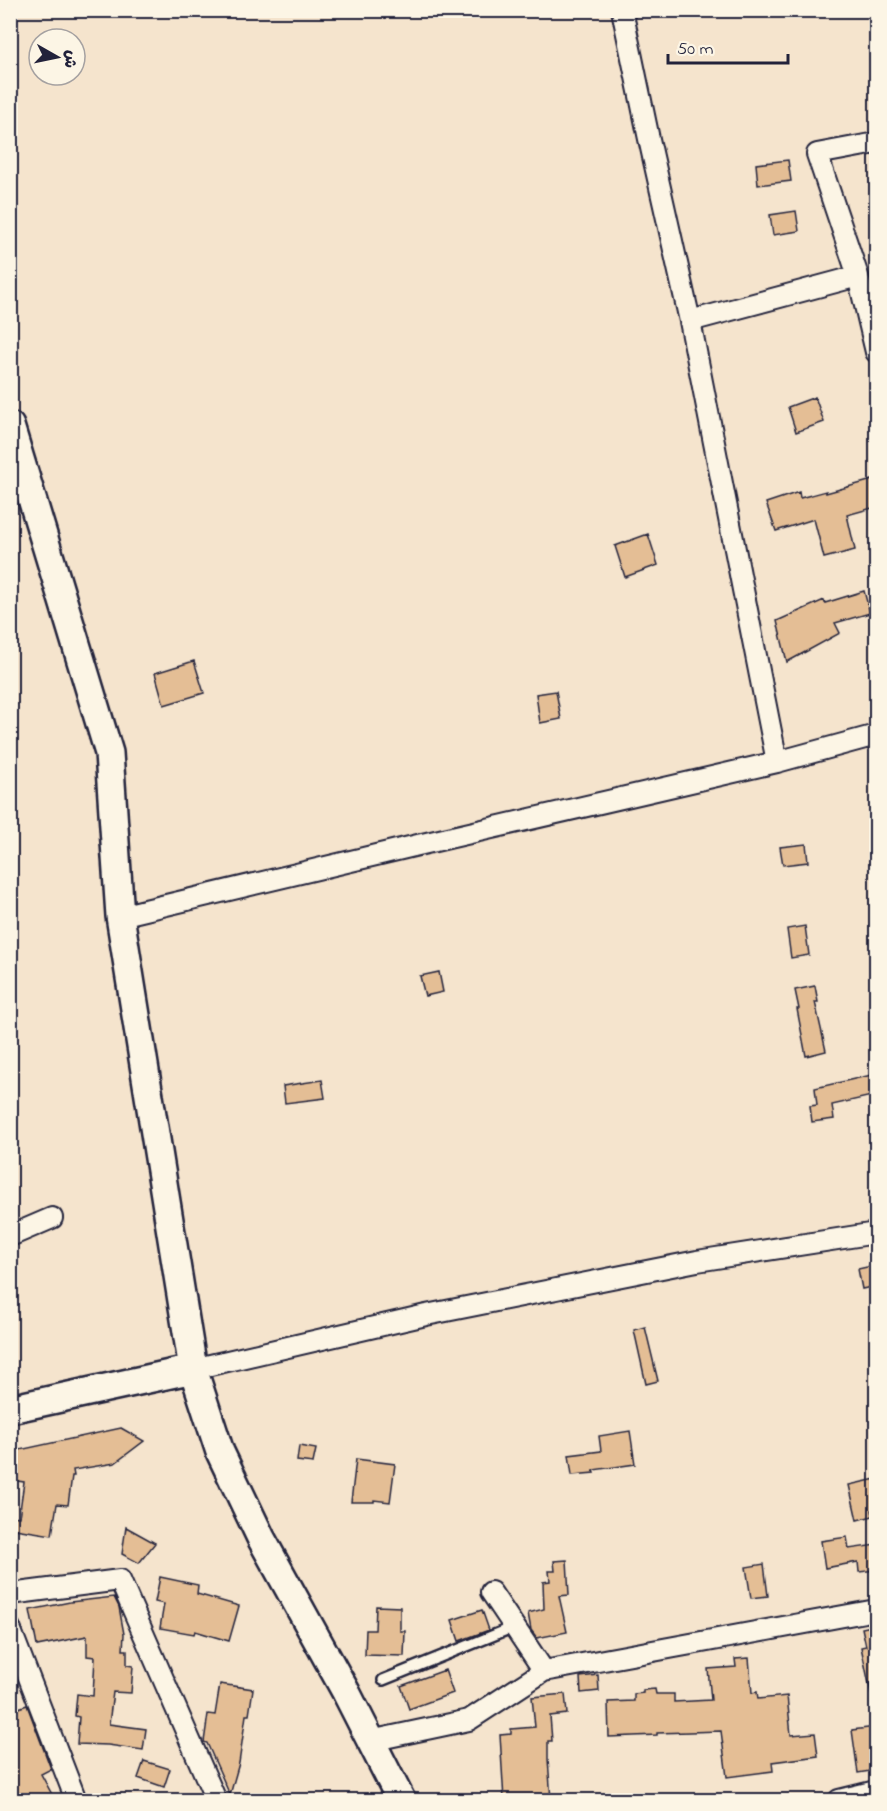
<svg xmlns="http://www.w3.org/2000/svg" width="887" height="1811" font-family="'Indie Flower','Playpen Sans Arabic',sans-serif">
	<rect width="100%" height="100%" fill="#f5e4cd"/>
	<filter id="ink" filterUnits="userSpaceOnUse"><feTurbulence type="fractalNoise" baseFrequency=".0167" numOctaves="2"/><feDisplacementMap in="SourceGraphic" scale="12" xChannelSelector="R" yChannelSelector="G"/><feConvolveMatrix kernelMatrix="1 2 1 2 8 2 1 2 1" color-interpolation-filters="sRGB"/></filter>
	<g filter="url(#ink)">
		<path fill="#e4be95" stroke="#22223b" stroke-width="1.5" d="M 788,160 L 791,181 L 758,185 L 756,164 Z
			M 796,211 L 799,231 L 773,235 L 770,215 Z
			M 815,397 L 824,422 L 796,432 L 788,407 Z
			M 876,479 L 876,507 L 847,515 L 855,550 L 824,558 L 814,519 L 776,531 L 766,503 L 799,492 L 800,498 L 826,491 L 826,493 Z
			M 648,534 L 658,565 L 625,577 L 615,546 Z
			M 864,591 L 870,613 L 835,623 L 840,633 L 787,662 L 777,621 L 824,600 L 825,603 Z
			M 194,661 L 204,693 L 164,705 L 155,673 Z
			M 556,691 L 561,719 L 540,723 L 536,694 Z
			M 806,844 L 808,862 L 783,865 L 780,847 Z
			M 805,926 L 809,955 L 791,958 L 787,929 Z
			M 439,972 L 443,992 L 425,996 L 420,976 Z
			M 815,986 L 818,1002 L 815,1002 L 826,1051 L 806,1056 L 797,1009 L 799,1009 L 795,990 Z
			M 876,1074 L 876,1095 L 832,1105 L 834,1119 L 812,1122 L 810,1106 L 817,1105 L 815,1088 Z
			M 322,1080 L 325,1098 L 285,1103 L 283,1086 Z
			M 876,1265 L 876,1286 L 862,1289 L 858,1269 Z
			M 645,1327 L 658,1381 L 646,1384 L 634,1330 Z
			M 121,1428 L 144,1441 L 115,1463 L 73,1470 L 74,1476 L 72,1476 L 68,1505 L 57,1504 L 52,1535 L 15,1529 L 12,1516 L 19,1517 L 24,1482 L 10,1480 L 10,1452 Z
			M 630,1431 L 635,1464 L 593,1470 L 594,1473 L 572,1475 L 569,1455 L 601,1451 L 599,1436 Z
			M 299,1446 L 316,1449 L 313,1463 L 297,1461 Z
			M 356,1459 L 395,1464 L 390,1502 L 374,1500 L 374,1502 L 351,1502 Z
			M 876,1479 L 876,1509 L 872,1510 L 873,1516 L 857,1520 L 849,1485 Z
			M 126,1527 L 155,1543 L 139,1563 L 122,1554 Z
			M 847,1537 L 849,1549 L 876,1545 L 876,1570 L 859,1572 L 858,1562 L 825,1568 L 821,1541 Z
			M 567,1560 L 569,1595 L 559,1596 L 567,1632 L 537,1638 L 531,1630 L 528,1613 L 544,1609 L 543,1582 L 550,1581 L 549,1571 L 555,1571 L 554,1561 Z
			M 764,1564 L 768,1596 L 751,1598 L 746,1567 Z
			M 160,1577 L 198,1585 L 197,1594 L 239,1606 L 229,1641 L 195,1631 L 194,1634 L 160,1628 L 164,1604 L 155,1602 Z
			M 114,1597 L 119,1607 L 124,1634 L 123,1650 L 127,1650 L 127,1665 L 133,1666 L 131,1693 L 113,1692 L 109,1724 L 146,1729 L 143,1750 L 108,1745 L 77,1744 L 79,1717 L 75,1716 L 77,1694 L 93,1696 L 95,1657 L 87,1656 L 87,1636 L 37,1646 L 30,1610 L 70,1602 Z
			M 376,1606 L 400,1607 L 400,1631 L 405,1631 L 404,1656 L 365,1655 L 366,1630 L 375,1630 Z
			M 482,1610 L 489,1630 L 459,1641 L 452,1620 Z
			M 876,1625 L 876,1692 L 871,1693 L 861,1647 L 866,1646 L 862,1628 Z
			M 749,1658 L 752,1693 L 757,1692 L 758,1699 L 787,1696 L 791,1735 L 815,1733 L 818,1756 L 772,1762 L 773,1771 L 727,1777 L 721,1731 L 657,1733 L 657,1735 L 609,1737 L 608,1702 L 634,1701 L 634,1694 L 643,1693 L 643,1690 L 655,1689 L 656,1694 L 674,1694 L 674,1702 L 711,1700 L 708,1669 L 736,1667 L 735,1659 Z
			M 445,1670 L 453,1693 L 409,1709 L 401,1686 Z
			M 598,1675 L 599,1691 L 581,1693 L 580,1677 Z
			M 220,1684 L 253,1689 L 249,1715 L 246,1715 L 239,1763 L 230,1795 L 207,1743 L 204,1742 L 208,1714 L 215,1715 Z
			M 565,1694 L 567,1714 L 550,1716 L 552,1741 L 548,1741 L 548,1759 L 551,1800 L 504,1800 L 500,1735 L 511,1734 L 511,1729 L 535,1727 L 532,1697 Z
			M 27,1705 L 51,1769 L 41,1774 L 55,1800 L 17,1800 L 10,1788 L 10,1711 Z
			M 876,1727 L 876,1770 L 858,1773 L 852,1730 Z
			M 144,1761 L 170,1769 L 164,1787 L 138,1778 Z"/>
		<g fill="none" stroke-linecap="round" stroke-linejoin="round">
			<defs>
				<path id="lane" d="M 383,1680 L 514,1627"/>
				<path id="street" d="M 622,10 L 649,139 L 690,321 L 777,762 L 876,735
					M 876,143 L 817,154 L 858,276 L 876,352
					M 690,321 L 858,276
					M 120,916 L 418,845 L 777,762
					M 10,1236 L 52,1218
					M 193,1369 L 426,1315 L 697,1261 L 876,1233
					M 491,1592 L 544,1671
					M 10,1594 L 120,1580 L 216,1800
					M 10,1628 L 76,1800
					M 370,1741 L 469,1720 L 544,1671 L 876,1610
					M 839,1800 L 876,1791"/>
				<path id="secondary" d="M 10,426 L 109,753 L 120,916 L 193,1369 L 220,1452 L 261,1538 L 346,1692 L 401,1800
					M 10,1409 L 193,1369"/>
			</defs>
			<use href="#lane" stroke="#22223b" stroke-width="14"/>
			<use href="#street" stroke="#22223b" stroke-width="24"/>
			<use href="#secondary" stroke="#22223b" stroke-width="32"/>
			<use href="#lane" stroke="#fcf5e5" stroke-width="9"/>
			<use href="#street" stroke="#fcf5e5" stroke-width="20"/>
			<use href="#secondary" stroke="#fcf5e5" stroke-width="27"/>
		</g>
	</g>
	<rect width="887" height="1811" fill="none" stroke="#fcf5e5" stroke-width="36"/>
	<rect x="18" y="18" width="851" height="1775" fill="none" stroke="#22223b" stroke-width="2" filter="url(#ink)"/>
	<g transform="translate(57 57) rotate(99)"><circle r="28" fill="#fcf5e5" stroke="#a5a1a1" stroke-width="1.5"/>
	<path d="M0-4.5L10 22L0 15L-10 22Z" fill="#22223b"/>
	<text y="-9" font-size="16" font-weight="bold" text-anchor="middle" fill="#22223b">ش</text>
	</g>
	<path d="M668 54v9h120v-9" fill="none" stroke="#22223b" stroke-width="3"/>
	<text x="677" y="54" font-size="18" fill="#22223b" stroke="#fcf5e5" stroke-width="4.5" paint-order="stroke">50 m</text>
</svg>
